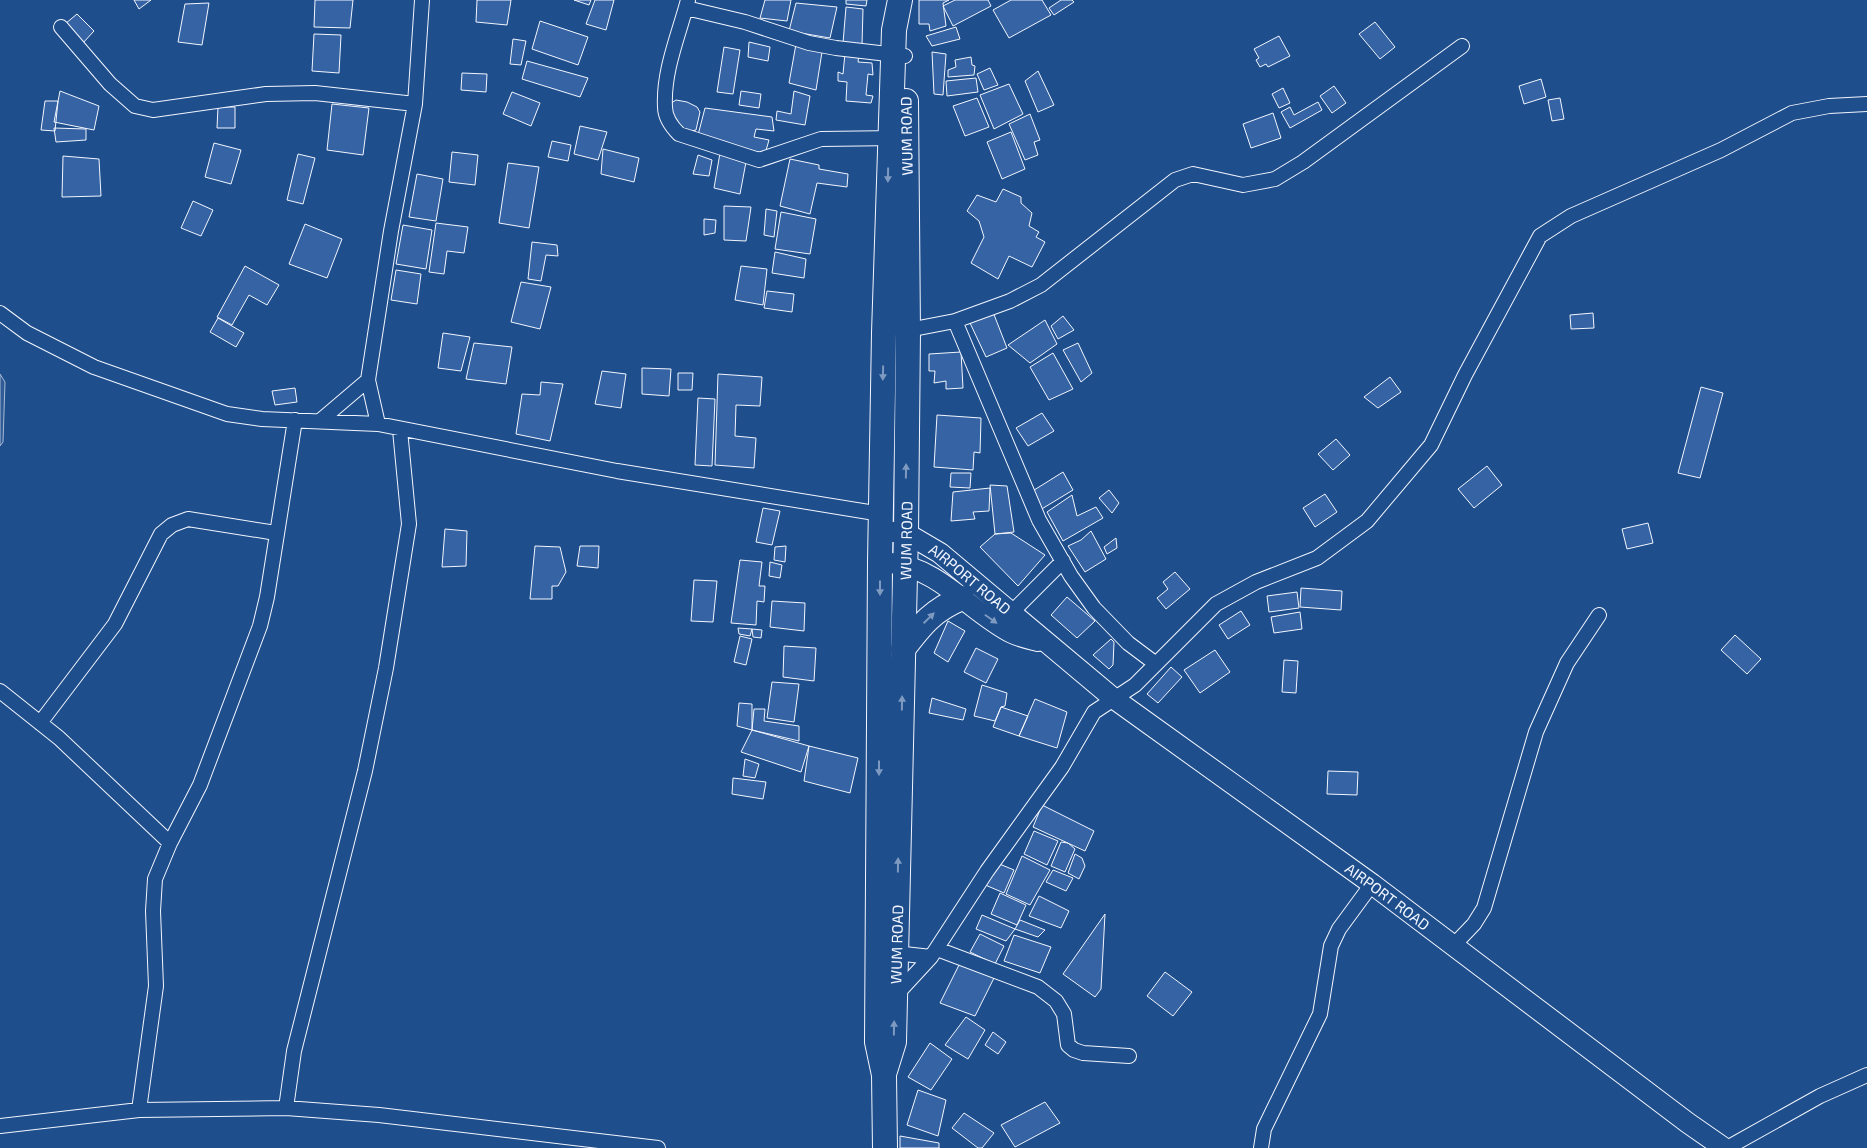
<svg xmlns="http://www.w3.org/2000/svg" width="1867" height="1148" font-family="'Exo 2',sans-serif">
	<rect width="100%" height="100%" fill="#1f4e8c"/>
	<path fill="#305b95" stroke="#a8bbd7" d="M 0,374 L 5,382 L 3,442 L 0,446 Z"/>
	<path fill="#3563a3" stroke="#f2f6ff" d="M 134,0 L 151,0 L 139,9 Z
		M 315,0 L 353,0 L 350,28 L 314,27 Z
		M 477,0 L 511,0 L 507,25 L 476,22 Z
		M 574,0 L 591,0 L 589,5 Z
		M 595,0 L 614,0 L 606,30 L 586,24 Z
		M 765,0 L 791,0 L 787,21 L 760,18 Z
		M 846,0 L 867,0 L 866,6 L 846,4 Z
		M 919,0 L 949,0 L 943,3 L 946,26 L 930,31 L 929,24 L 919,24 Z
		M 955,0 L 988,0 L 991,6 L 953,26 L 943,6 Z
		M 1011,0 L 1042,0 L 1051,15 L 1009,38 L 993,10 Z
		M 1061,0 L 1072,0 L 1074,2 L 1054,15 L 1049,8 Z
		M 209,3 L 202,45 L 178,42 L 185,4 Z
		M 796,3 L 837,7 L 830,38 L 789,31 Z
		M 846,7 L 863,9 L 862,45 L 843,43 Z
		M 77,14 L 94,31 L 82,44 L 65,24 Z
		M 540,21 L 588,37 L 578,65 L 532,49 Z
		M 1375,22 L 1395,47 L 1380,59 L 1359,34 Z
		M 956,27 L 960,39 L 932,46 L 926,36 Z
		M 314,34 L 341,35 L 339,73 L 312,71 Z
		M 1279,36 L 1290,56 L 1268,67 L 1266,64 L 1260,67 L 1256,60 L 1259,58 L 1254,49 Z
		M 513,39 L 526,41 L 521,65 L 510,64 Z
		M 749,42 L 770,47 L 768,61 L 748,57 Z
		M 796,44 L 822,52 L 816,90 L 789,83 Z
		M 724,47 L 740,50 L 733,94 L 717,92 Z
		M 932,52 L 946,54 L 943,95 L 934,94 Z
		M 845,53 L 859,55 L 858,62 L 872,63 L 873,75 L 868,74 L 866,95 L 873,96 L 871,103 L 846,101 L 847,82 L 838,81 L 838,72 L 843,74 Z
		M 971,57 L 972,65 L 975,66 L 974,75 L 948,77 L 948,70 L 956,67 L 955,60 Z
		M 527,61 L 588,78 L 580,97 L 522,79 Z
		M 990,68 L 998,85 L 984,90 L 977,74 Z
		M 1038,71 L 1054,105 L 1038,112 L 1025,81 Z
		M 462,73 L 487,74 L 486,92 L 461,90 Z
		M 976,78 L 978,92 L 947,96 L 946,81 Z
		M 1541,79 L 1546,97 L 1524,104 L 1519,86 Z
		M 1009,84 L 1023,114 L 994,129 L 980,95 Z
		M 1334,86 L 1346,103 L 1332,113 L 1320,96 Z
		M 1283,88 L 1290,103 L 1279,108 L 1272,94 Z
		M 60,91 L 99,106 L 94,130 L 54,122 Z
		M 741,91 L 761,94 L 759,108 L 739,105 Z
		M 794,91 L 810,96 L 805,125 L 776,120 L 777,111 L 791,114 Z
		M 512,92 L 540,103 L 531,126 L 503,114 Z
		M 977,98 L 989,127 L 965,136 L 953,106 Z
		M 1560,98 L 1564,119 L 1552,121 L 1548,100 Z
		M 676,100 L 687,102 L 697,107 L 700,112 L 696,130 L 686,132 L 672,118 L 668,105 Z
		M 45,101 L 58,101 L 55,131 L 41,130 Z
		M 1318,102 L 1322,110 L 1290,128 L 1281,112 L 1290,107 L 1294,115 Z
		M 332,104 L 369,108 L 363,155 L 327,150 Z
		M 218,107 L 235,107 L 235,128 L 217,128 Z
		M 705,108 L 772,117 L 774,131 L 756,129 L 754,137 L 769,140 L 765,154 L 698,135 Z
		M 1273,113 L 1281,138 L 1251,148 L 1243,124 Z
		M 1030,114 L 1040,140 L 1034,142 L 1038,155 L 1025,160 L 1009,124 Z
		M 580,126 L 607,132 L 598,160 L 574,154 Z
		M 54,128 L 86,129 L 86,140 L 56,142 Z
		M 1011,132 L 1025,169 L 1002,179 L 987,142 Z
		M 552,141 L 571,145 L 568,161 L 548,157 Z
		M 214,143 L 241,150 L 231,184 L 205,177 Z
		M 603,149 L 639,158 L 634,182 L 601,174 Z
		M 452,152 L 478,155 L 475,185 L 449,182 Z
		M 720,153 L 746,162 L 740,194 L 714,188 Z
		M 298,154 L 315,158 L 303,204 L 287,200 Z
		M 698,155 L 712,160 L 709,176 L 693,174 Z
		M 63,156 L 99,159 L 101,196 L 62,197 Z
		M 790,159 L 819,165 L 819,169 L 848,174 L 847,187 L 817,183 L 810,214 L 780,206 Z
		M 508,163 L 539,167 L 529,228 L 499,223 Z
		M 417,174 L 443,179 L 436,221 L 409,217 Z
		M 1003,189 L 1021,197 L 1021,203 L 1032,213 L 1029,226 L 1039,232 L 1036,237 L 1045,242 L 1032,267 L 1009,256 L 998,279 L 971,263 L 984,237 L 979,221 L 967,211 L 977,195 L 996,202 Z
		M 193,201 L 213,210 L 201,236 L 181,228 Z
		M 724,206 L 751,207 L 746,241 L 724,240 Z
		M 766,209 L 777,211 L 774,237 L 764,235 Z
		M 781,212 L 816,219 L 810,254 L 775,249 Z
		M 704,219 L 716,220 L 715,233 L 704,235 Z
		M 436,223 L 468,227 L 464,253 L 447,251 L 444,274 L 429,272 Z
		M 305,224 L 342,239 L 327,278 L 289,264 Z
		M 403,225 L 432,230 L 426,269 L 396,264 Z
		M 532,242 L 557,245 L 558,256 L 546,255 L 541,281 L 528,279 Z
		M 775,252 L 806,259 L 804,278 L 772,273 Z
		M 245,266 L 279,285 L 267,305 L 249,295 L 232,325 L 217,317 Z
		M 741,266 L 767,269 L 763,305 L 735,300 Z
		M 396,270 L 421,274 L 417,304 L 391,300 Z
		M 521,282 L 551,287 L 540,329 L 511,322 Z
		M 767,291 L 794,294 L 792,312 L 764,308 Z
		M 993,312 L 1007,348 L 986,357 L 970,323 Z
		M 1593,313 L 1594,328 L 1571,329 L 1570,315 Z
		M 1063,316 L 1074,330 L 1058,339 L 1051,326 Z
		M 218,318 L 244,333 L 236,347 L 210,332 Z
		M 1045,320 L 1057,344 L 1030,363 L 1008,345 Z
		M 443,333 L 470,337 L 461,371 L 438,368 Z
		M 474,343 L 512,347 L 506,384 L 466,379 Z
		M 1078,343 L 1092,373 L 1081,382 L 1063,350 Z
		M 961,352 L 963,388 L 946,389 L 946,381 L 934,383 L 935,371 L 929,371 L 929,354 Z
		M 1053,353 L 1073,389 L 1049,400 L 1030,367 Z
		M 642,368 L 671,369 L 669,396 L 642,394 Z
		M 602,371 L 626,374 L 621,408 L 595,404 Z
		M 678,373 L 693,373 L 692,390 L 678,390 Z
		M 718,374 L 762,377 L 760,406 L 736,405 L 735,436 L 756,438 L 754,468 L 715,465 Z
		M 1390,377 L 1401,392 L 1378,408 L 1364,397 Z
		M 541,382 L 563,384 L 550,441 L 516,434 L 522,394 L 540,395 Z
		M 1701,387 L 1723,393 L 1700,478 L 1678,473 Z
		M 295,388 L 297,402 L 275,405 L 272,391 Z
		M 698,398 L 715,399 L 712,466 L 695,465 Z
		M 1042,413 L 1054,431 L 1028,446 L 1016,428 Z
		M 937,415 L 981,418 L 980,453 L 974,452 L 973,470 L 934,467 Z
		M 1336,439 L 1350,455 L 1333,470 L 1318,454 Z
		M 1487,466 L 1502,485 L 1474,508 L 1458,489 Z
		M 1063,472 L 1073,490 L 1040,510 L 1031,492 Z
		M 951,473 L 971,473 L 970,488 L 950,487 Z
		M 990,485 L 1007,486 L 1014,532 L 995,534 Z
		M 990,488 L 989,511 L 973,512 L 975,519 L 951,521 L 953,492 Z
		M 1109,490 L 1119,503 L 1112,513 L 1099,498 Z
		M 1325,494 L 1337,512 L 1315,527 L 1303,508 Z
		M 1072,495 L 1077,516 L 1096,507 L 1103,518 L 1063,541 L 1047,512 Z
		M 763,508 L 780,511 L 772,545 L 756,542 Z
		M 1648,523 L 1653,543 L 1627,549 L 1622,529 Z
		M 445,529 L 467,531 L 466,566 L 442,567 Z
		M 1091,531 L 1106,559 L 1085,572 L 1068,546 L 1081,540 Z
		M 1011,533 L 1045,555 L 1018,586 L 980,547 L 995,534 Z
		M 1116,538 L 1117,548 L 1107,554 L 1104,547 Z
		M 535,546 L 560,547 L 566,572 L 558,586 L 552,586 L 552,599 L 530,599 Z
		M 580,546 L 599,546 L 598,568 L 577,566 Z
		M 786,546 L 785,562 L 774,560 L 775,547 Z
		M 740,560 L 762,562 L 759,586 L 765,586 L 764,602 L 757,601 L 756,625 L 731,623 Z
		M 770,562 L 782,565 L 780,578 L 769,576 Z
		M 1175,572 L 1190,589 L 1166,609 L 1157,598 L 1168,589 L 1163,582 Z
		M 694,580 L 717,581 L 713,622 L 691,621 Z
		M 1301,588 L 1342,591 L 1341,610 L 1300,607 Z
		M 1297,592 L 1299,608 L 1269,612 L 1267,596 Z
		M 1067,597 L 1095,621 L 1077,638 L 1051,615 Z
		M 772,601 L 805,603 L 804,631 L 770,627 Z
		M 1241,611 L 1250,625 L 1228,639 L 1219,625 Z
		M 1300,612 L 1302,629 L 1274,633 L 1271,617 Z
		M 948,621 L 965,631 L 948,662 L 934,653 Z
		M 738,628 L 752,629 L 750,636 L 739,634 Z
		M 752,629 L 762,630 L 761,638 L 753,637 Z
		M 1735,635 L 1761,659 L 1747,674 L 1721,650 Z
		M 740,636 L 752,639 L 746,665 L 734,662 Z
		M 1111,639 L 1114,642 L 1113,665 L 1109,669 L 1093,655 Z
		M 784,646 L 816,648 L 814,681 L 783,677 Z
		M 976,648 L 998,659 L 986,683 L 964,672 Z
		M 1215,650 L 1230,672 L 1200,693 L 1184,670 Z
		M 1284,660 L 1298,661 L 1296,693 L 1282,692 Z
		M 1171,667 L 1182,677 L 1158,703 L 1147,694 Z
		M 772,682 L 799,684 L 794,722 L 767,718 Z
		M 982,685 L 1007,693 L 1005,706 L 1001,707 L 995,721 L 974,716 Z
		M 932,698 L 966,709 L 963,720 L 929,713 Z
		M 1035,699 L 1067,712 L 1057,748 L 1019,736 Z
		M 739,703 L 752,704 L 752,730 L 737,726 Z
		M 1001,707 L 1028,716 L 1019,736 L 993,727 Z
		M 754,709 L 765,709 L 764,721 L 799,726 L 799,741 L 752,730 Z
		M 752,730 L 809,746 L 801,772 L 741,752 Z
		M 809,746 L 858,758 L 850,793 L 804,781 Z
		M 745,759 L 759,764 L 755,778 L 743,776 Z
		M 1328,771 L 1358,772 L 1357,795 L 1327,794 Z
		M 733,778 L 766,782 L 763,799 L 732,794 Z
		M 1042,805 L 1094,831 L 1085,851 L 1033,827 Z
		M 1034,831 L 1058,841 L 1047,865 L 1024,854 Z
		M 1061,842 L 1068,843 L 1075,849 L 1065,872 L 1051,866 Z
		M 1075,854 L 1082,858 L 1085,866 L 1079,879 L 1068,873 Z
		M 1022,856 L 1050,870 L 1030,905 L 1006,894 Z
		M 997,863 L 1014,870 L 1004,893 L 983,884 Z
		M 1053,870 L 1073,878 L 1066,891 L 1046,882 Z
		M 1000,893 L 1026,905 L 1017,925 L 991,914 Z
		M 1039,896 L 1069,911 L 1061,928 L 1029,916 Z
		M 1105,914 L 1101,989 L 1095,997 L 1063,974 Z
		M 982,915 L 1015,929 L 1006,941 L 976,929 Z
		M 1020,920 L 1045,930 L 1038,937 L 1015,929 Z
		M 980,934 L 1004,946 L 995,964 L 970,952 Z
		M 1014,935 L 1051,947 L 1040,973 L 1004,961 Z
		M 960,963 L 994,978 L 975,1016 L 940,1003 Z
		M 1165,972 L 1192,992 L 1173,1016 L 1147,996 Z
		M 966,1017 L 985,1030 L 968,1059 L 945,1045 Z
		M 993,1032 L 1006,1042 L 998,1054 L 985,1045 Z
		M 930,1043 L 952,1059 L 931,1090 L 908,1077 Z
		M 918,1090 L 946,1100 L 938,1136 L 907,1125 Z
		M 1045,1102 L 1060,1123 L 1015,1147 L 1001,1125 Z
		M 964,1113 L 994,1133 L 982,1148 L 978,1148 L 952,1128 Z
		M 900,1136 L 939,1143 L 939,1148 L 900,1148 Z"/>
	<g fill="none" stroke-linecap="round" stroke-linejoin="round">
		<defs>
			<path id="minor" d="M 688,0 C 679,34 663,71 665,107 C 665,118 672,127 679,134 L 759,160 L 821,139 L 897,138
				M 686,8 L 745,22 L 809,43 L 836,48 L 905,56
				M 61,27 L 110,84 L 135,106 L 153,110 L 266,94 L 315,93 L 415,104
				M 0,313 L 27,333 L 94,367 L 227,414 L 262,419 L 378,424 L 617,471 L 881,514
				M 955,321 L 1039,520 L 1071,576 L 1094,608 L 1128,643 L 1156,664
				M 903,331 L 955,321 L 1010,301 L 1041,285 L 1175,180 L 1193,174 L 1243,185 L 1275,179 L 1303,162 L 1462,46
				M 321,420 L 368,380
				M 378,424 L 368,380 L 391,231 L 415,104 L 422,0
				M 1011,613 L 1063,561
				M 0,691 L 59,738 L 170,843
				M 40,723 L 115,624 L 161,534 L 172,525 L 188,519 L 276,533
				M 1453,946 L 1474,924 L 1484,908 L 1536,732 L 1567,663 L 1599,615
				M 937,949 L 1038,987 L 1056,1001 L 1064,1014 L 1068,1045 L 1074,1050 L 1083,1053 L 1129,1056
				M 895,953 L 931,957
				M 895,996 L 931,957 L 987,871 L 1062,767 L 1094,712 L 1135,685 L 1216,604 L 1256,582 L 1317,558 L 1367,521 L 1431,445 L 1465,375 L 1540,236 L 1571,216 L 1721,150 L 1792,113 L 1829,106 L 1867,104
				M 286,1108 L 294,1051 L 365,771 L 386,668 L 409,524 L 400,430
				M 139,1110 L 156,986 L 153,911 L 155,879 L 170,843 L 200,785 L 260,626 L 267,597 L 295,420
				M 0,1126 L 139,1110 L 286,1108 L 379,1115 L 658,1148
				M 1261,1148 L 1264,1129 L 1320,1014 L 1331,946 L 1339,929 L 1372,884
				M 1727,1148 L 1820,1096 L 1867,1075"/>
			<g id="secondary">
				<path id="s1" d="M 881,531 L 906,533 L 940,553 L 1113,698 L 1372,884 L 1688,1123 L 1724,1148"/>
				<path d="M 891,563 C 939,568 972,613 1012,633 C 1020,637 1030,639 1038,641"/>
			</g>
			<g id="trunk">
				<path d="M 903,649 C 922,624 933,610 962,598"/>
				<path id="s2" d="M 885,1071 L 894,1042 L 906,533 L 908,331 L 906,101"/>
				<path d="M 885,1148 L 884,1075 L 877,1042 L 880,562 L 884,333 L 894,30 L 900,0"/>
			</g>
		</defs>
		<use href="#minor" stroke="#f2f6ff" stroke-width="16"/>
		<use href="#secondary" stroke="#f2f6ff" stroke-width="22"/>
		<use href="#trunk" stroke="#f2f6ff" stroke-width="26"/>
		<use href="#minor" stroke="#1f4e8c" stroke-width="14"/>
		<use href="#secondary" stroke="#1f4e8c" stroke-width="20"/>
		<use href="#trunk" stroke="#1f4e8c" stroke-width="24"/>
	</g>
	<defs><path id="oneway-solid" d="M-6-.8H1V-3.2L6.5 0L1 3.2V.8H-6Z" transform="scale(1.25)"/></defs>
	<g fill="#7e9ac0">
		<use href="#oneway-solid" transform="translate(888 175) rotate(91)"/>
		<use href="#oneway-solid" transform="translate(883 373) rotate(91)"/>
		<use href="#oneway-solid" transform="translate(906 471) rotate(-89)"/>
		<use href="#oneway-solid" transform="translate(880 588) rotate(90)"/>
		<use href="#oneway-solid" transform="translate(929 618) rotate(-44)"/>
		<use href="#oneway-solid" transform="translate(991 619) rotate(35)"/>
		<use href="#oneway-solid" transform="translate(902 703) rotate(-89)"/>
		<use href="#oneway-solid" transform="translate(879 768) rotate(90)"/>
		<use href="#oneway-solid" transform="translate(898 865) rotate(-89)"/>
		<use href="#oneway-solid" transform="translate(894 1028) rotate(-89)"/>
	</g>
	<g text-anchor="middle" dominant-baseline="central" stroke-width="4" stroke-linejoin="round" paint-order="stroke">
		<g font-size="15" fill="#f2f6ff" stroke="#1f4e8c">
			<text transform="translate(906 136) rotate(-91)">WUM ROAD</text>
			<text stroke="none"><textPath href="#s2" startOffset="532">WUM ROAD</textPath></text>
			<text stroke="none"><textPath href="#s1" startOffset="104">AIRPORT ROAD</textPath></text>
			<text stroke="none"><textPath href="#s1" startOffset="629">AIRPORT ROAD</textPath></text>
			<text stroke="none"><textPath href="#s2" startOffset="128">WUM ROAD</textPath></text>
		</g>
	</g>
</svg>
